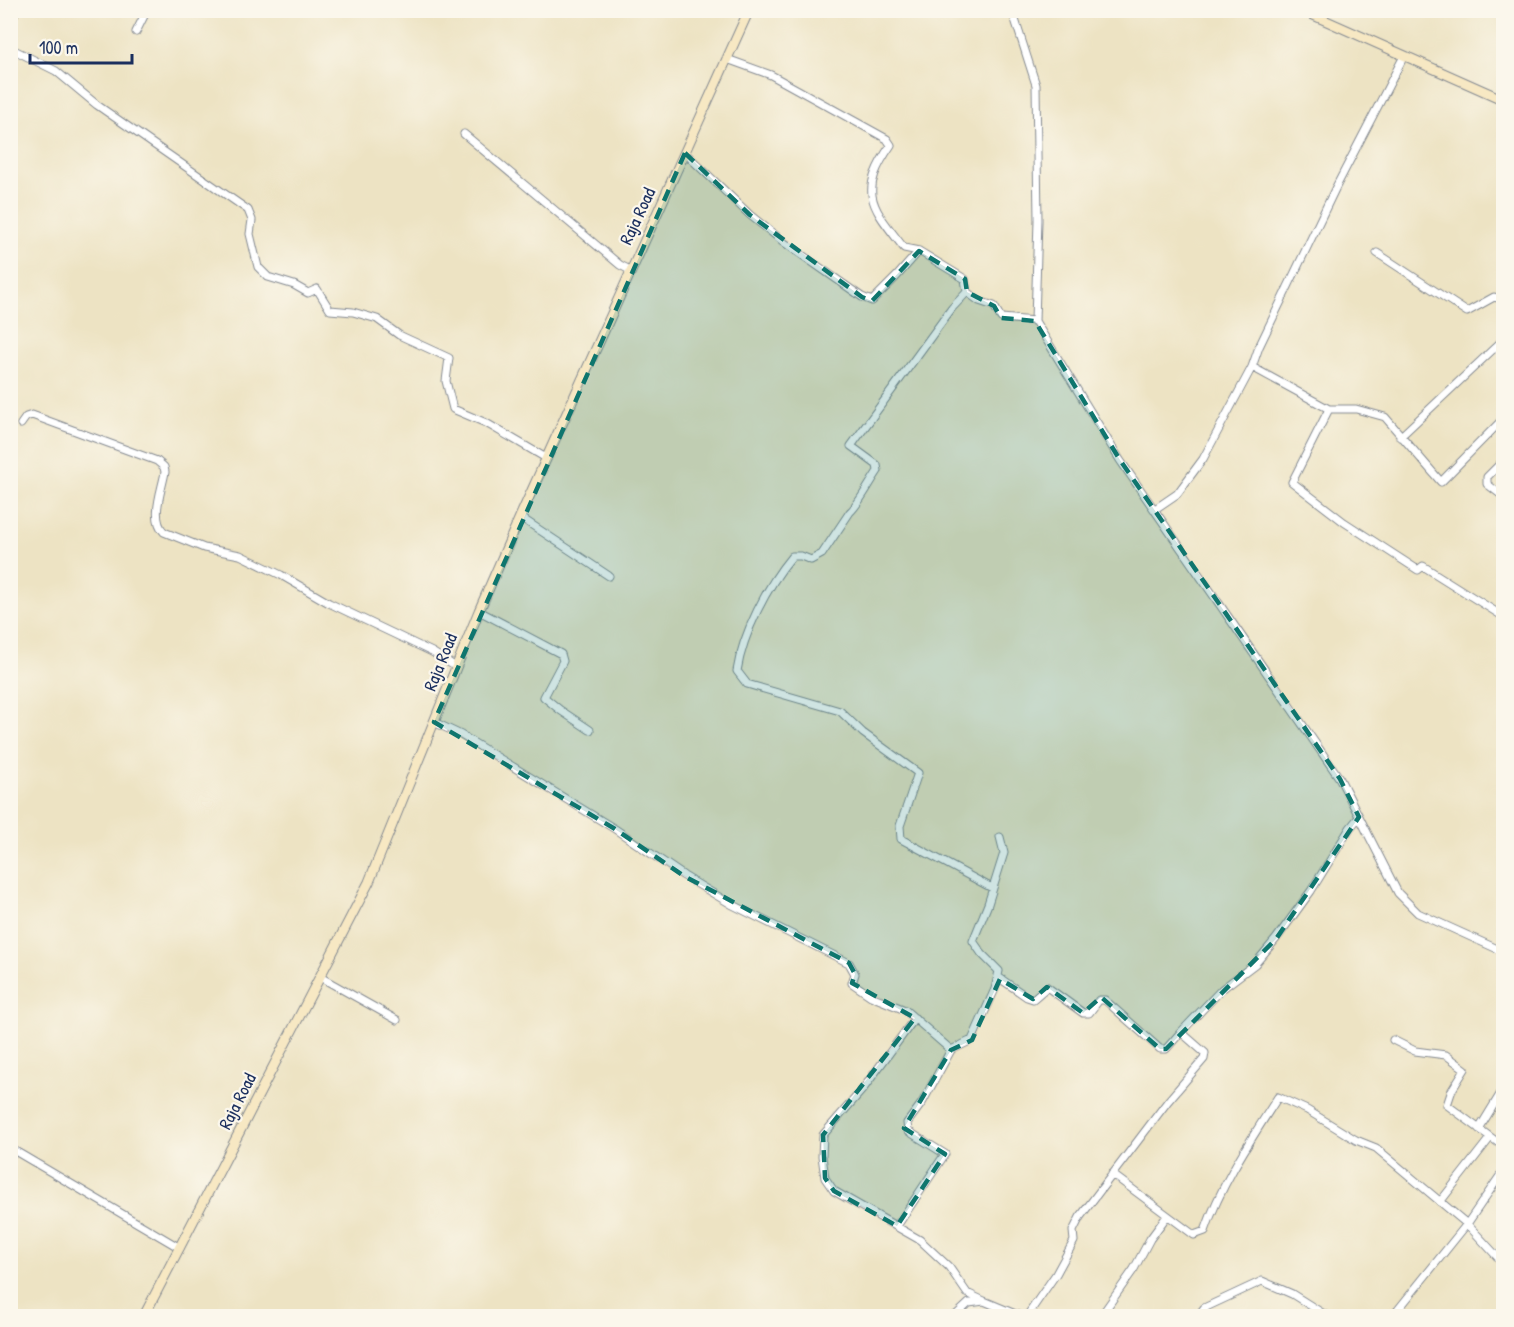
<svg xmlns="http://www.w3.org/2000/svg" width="1514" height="1327" font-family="'Patrick Hand',sans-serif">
	<rect width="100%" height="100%" fill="#fbf7ec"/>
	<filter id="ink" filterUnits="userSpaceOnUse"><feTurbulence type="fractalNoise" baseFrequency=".0167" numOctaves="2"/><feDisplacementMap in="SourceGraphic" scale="12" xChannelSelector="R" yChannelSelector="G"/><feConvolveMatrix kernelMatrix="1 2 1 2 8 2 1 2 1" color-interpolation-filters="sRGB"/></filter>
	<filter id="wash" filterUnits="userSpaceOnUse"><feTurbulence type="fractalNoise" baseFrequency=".008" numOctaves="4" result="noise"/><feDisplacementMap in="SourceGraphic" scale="24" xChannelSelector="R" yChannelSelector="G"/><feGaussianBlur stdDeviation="1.35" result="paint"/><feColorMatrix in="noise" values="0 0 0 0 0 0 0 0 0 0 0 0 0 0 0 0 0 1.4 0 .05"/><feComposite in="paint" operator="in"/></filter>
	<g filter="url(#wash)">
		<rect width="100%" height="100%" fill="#ede3c3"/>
	</g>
	<g filter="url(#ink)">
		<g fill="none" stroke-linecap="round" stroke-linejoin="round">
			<defs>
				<path id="street" d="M 1012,10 L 1036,85 L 1038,220 L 1035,321 L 1120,460 L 1340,779 L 1398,893 L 1418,913 L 1504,952
					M 10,24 L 16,10
					M 136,32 L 147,10
					M 10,48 L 56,71 L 97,105 L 248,210 L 252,220 L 250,234 L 258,267 L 268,277 L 294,285 L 308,293 L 317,289 L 330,310 L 353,312 L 377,319 L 399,335 L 449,358 L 446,381 L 453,409 L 486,423 L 546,458
					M 727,59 L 771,75 L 887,139 L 891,145 C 857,194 872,206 904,248 L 919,251 L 965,279 L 967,292 L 979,301 L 994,306 L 1001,318 L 1035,321
					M 464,134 L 620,265 L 630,270
					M 685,153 L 750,215 L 785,243 L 862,297 L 872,301 L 897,276 L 919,251
					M 1377,253 L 1467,312 L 1494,297 L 1504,300
					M 967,292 L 952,308 L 851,446 L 877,465 L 878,471 C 871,481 857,507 850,512 L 822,554 L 811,560 L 801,556 L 792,556 C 767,586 743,633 737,671 L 747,684 L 840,711 L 863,733 L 918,773 L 900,826 L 901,839 L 992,888
					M 1252,367 L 1329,409 L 1356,409 L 1385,417 L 1441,482 L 1504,418
					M 1329,409 L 1292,482 L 1344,522 L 1418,570 L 1423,566 L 1504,617
					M 21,424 L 26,417 L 32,415 L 157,461 L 164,467 L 165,472 C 162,490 150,518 164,532 L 204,548 L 240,555 L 281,575 L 329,603 L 432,652 L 456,667
					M 1400,437 L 1504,339
					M 1504,460 L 1487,477 L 1487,484 L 1504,497
					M 1155,509 L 1177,494 L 1203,459 L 1252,367 L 1259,347 L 1336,187 L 1404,56
					M 520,517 L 609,576
					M 479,611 L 561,654 L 563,661 L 544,697 L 560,710 L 590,730
					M 434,722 L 461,735 L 615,829 L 684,876 L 731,904 L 849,963 L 855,974 L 852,983 L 871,996 L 905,1010 L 951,1050 L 972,1040 L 995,989 L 999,971 L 982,954 L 973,941 L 988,904 L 1004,853 L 1000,837
					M 320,977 L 397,1020
					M 998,977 L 1027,997 L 1033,999 L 1047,987 L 1083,1013 L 1089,1013 L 1099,1000 L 1105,1000 L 1160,1049 L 1166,1049 L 1181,1032
					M 915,1018 L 863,1089 L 823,1135 L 822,1156 L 825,1178 L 834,1191 L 920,1240 L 949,1267 L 967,1293 L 984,1301
					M 1393,1040 L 1415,1051 L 1446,1055 L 1465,1069 L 1452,1090 L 1447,1105 L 1504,1147
					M 1479,1129 L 1504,1088
					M 10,1148 L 180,1248
					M 1112,1174 L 1194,1235 L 1205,1231 C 1222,1182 1250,1141 1278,1097 L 1307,1110 L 1356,1140 L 1376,1148 L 1467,1224 L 1504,1170
					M 1440,1202 L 1490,1138
					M 897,1226 L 945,1154 L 908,1131 L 907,1123 L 922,1103 L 951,1050
					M 955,1316 L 969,1303 L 984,1301 L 1020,1316
					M 1027,1316 L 1056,1274 L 1074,1241 L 1073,1231 L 1080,1217 L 1168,1101 L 1204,1059 L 1205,1053 L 1181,1032 L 1222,989 L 1255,964 L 1276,939 L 1311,891 L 1350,828 L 1359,817
					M 1101,1316 L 1134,1269 L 1150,1239 L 1167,1216
					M 1198,1316 L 1204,1308 L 1262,1281 L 1292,1294 L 1327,1316
					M 1393,1316 L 1467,1224 L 1504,1264"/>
				<path id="secondary" d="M 1302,10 L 1504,100
					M 144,1316 L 369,882 L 479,611 L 520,517 L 749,10"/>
			</defs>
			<use href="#street" stroke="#848990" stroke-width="9"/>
			<use href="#secondary" stroke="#848990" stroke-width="11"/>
			<use href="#street" stroke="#fff" stroke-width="7"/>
			<use href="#secondary" stroke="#f7e8c3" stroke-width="9"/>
		</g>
	</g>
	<path fill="#0f766e" fill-opacity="0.2" stroke="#0f766e" stroke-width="4.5" stroke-dasharray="12 8" stroke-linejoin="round" d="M 685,153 L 750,215 L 862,297 L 872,301 L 919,251 L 965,279 L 967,292 L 994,306 L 1001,318 L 1035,321 L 1120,460 L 1340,779 L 1359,817 L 1276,939 L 1166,1049 L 1160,1049 L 1101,997 L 1083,1013 L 1047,987 L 1033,999 L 1000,979 L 972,1040 L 951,1050 L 904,1128 L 945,1154 L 897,1226 L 834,1191 L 825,1178 L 823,1135 L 915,1018 L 852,983 L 855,974 L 849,963 L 684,876 L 615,829 L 434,722 Z"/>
	<g text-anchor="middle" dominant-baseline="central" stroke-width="4.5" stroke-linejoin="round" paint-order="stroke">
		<g font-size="18" fill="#1b2f5e" stroke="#fbf7ec">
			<text transform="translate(637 216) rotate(-65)">Raja Road</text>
			<text transform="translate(440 662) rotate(-68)">Raja Road</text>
			<text transform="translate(237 1101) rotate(-63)">Raja Road</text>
		</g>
	</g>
	<rect width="1514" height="1327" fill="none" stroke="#fbf7ec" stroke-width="36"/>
	<path d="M30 54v9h102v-9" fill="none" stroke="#1b2f5e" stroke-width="3"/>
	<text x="39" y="54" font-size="18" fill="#1b2f5e" stroke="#fbf7ec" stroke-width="4.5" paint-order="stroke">100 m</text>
</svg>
